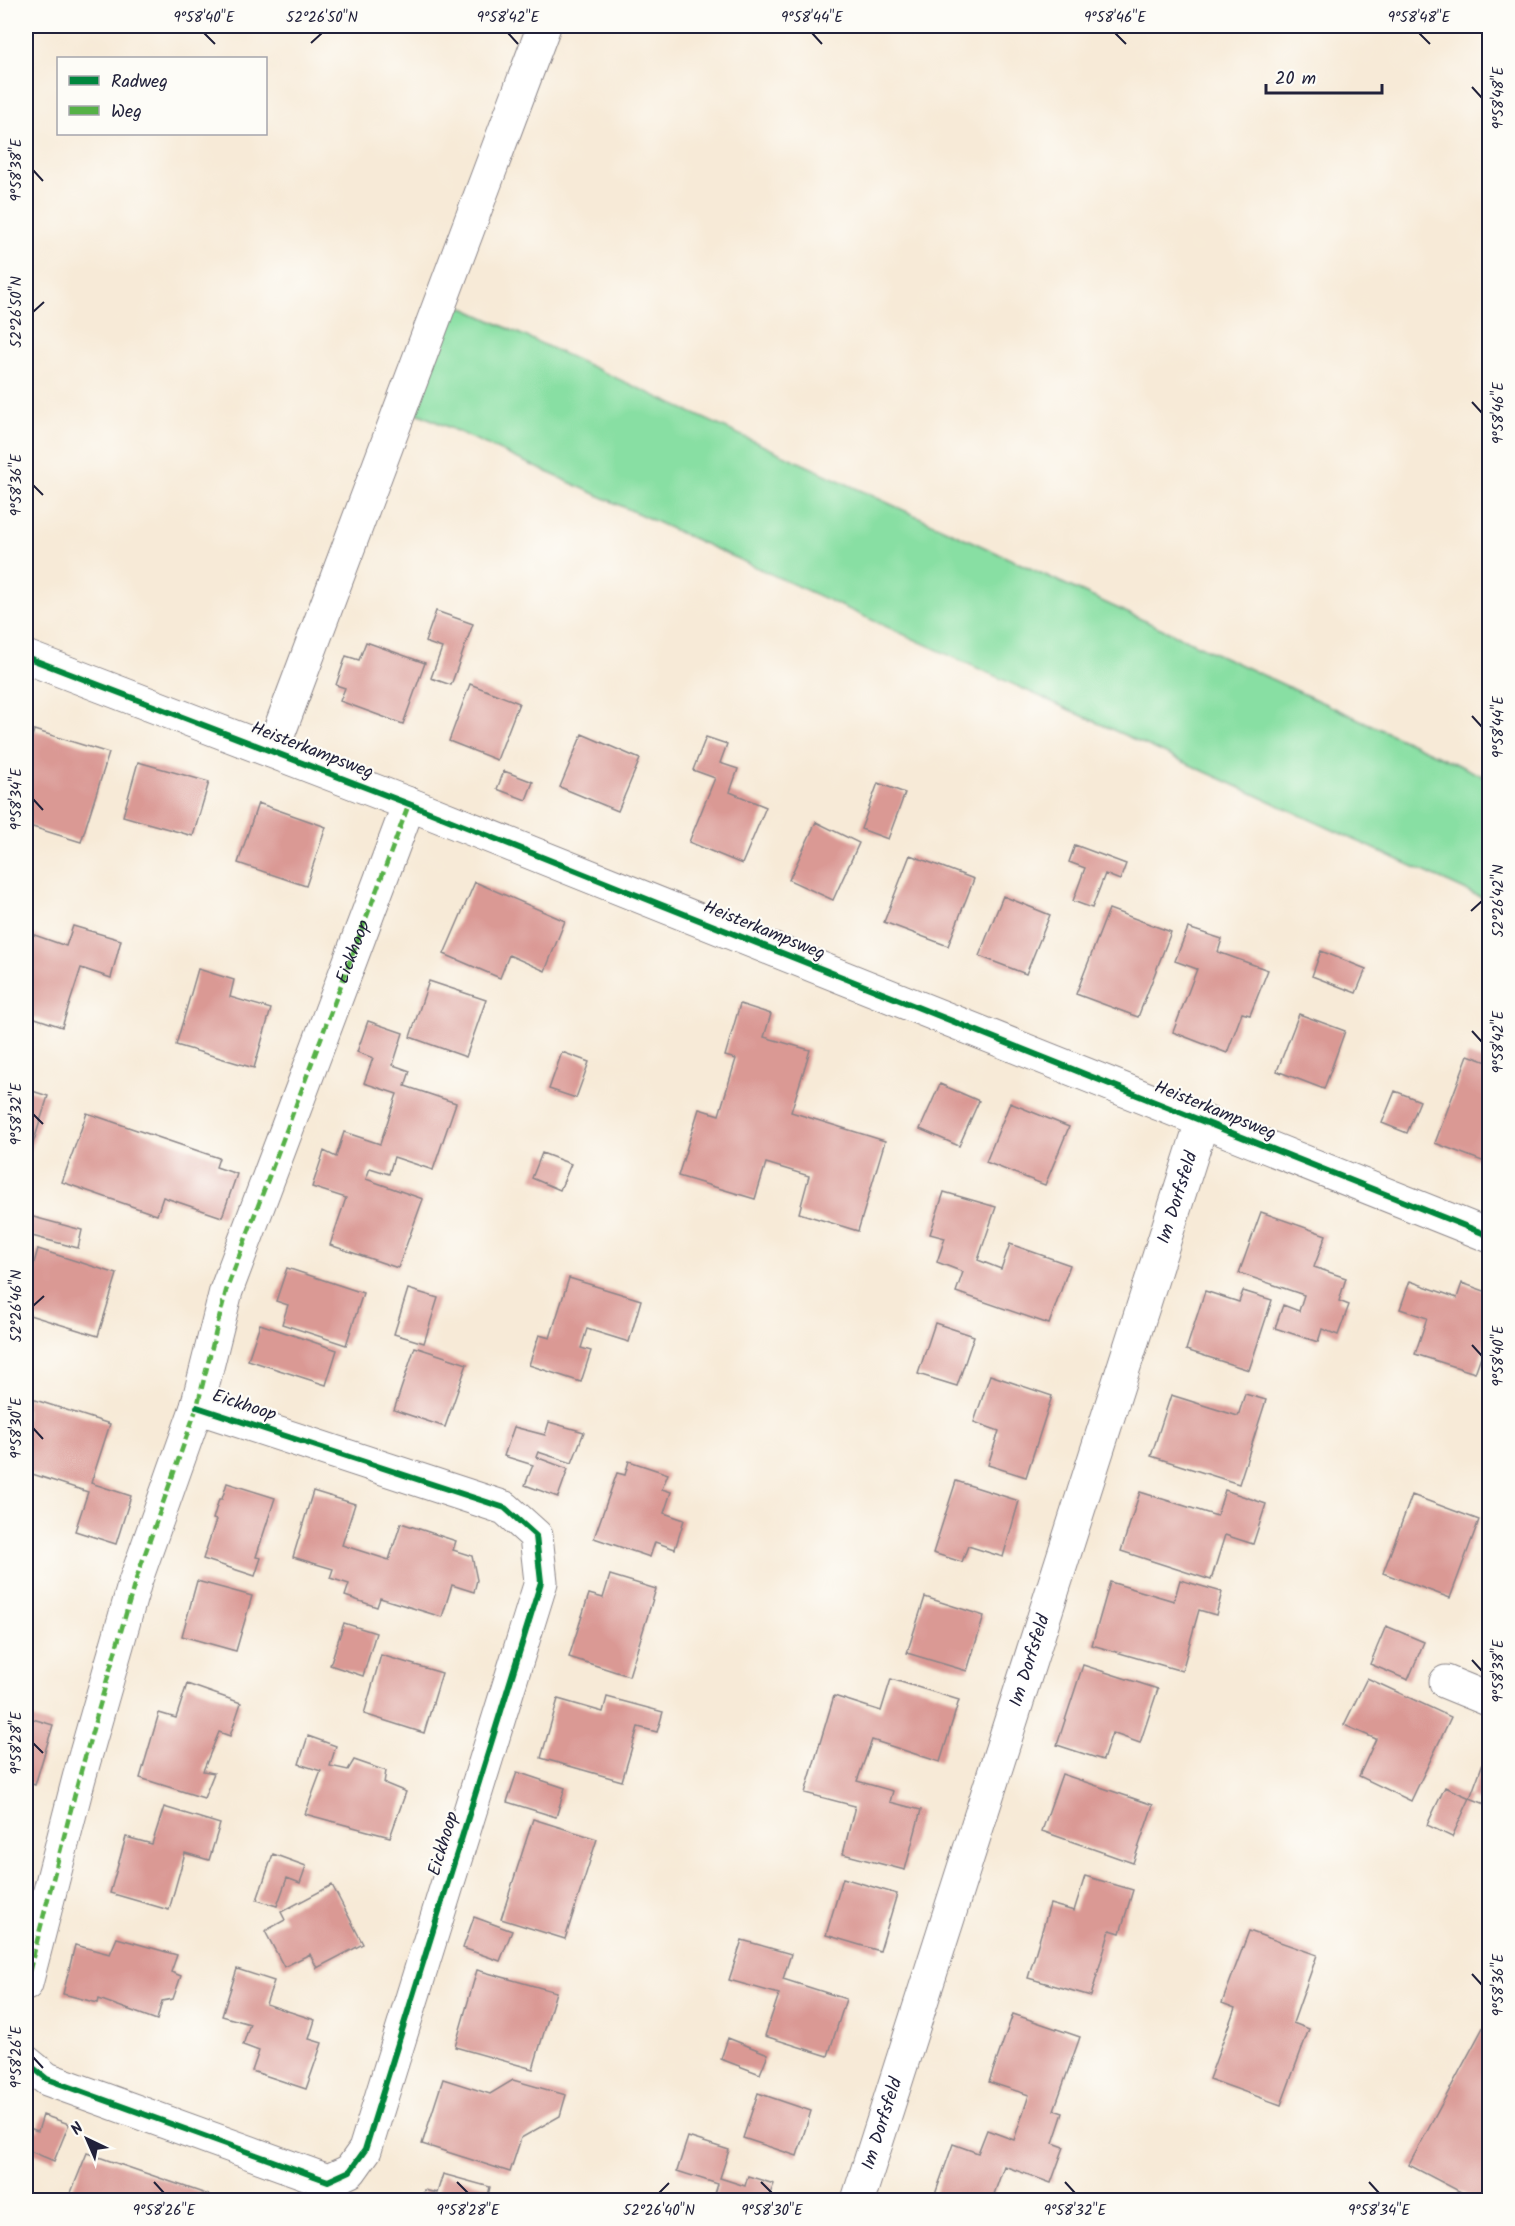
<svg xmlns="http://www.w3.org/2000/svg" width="1515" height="2226" font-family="Kalam,sans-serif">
	<rect width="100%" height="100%" fill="#fdfcf7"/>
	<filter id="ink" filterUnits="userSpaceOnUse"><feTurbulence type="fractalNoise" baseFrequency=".0167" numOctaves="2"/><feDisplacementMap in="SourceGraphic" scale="12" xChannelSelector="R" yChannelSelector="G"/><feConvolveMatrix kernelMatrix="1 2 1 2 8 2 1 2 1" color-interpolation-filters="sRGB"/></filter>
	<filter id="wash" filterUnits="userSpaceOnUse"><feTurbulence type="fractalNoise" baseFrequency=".008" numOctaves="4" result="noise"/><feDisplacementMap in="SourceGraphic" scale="24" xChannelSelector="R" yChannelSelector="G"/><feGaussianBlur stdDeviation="1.35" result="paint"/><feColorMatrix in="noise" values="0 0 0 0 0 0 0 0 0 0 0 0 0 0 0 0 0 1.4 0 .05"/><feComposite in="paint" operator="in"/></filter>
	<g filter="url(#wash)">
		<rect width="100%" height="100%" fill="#f7ead7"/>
		<path fill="#88dfa3" stroke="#55806f" stroke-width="1.5" d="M 455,304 L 1489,779 L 1489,901 L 415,412 Z"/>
		<g id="blocks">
			<path fill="#da9994" d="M 436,611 L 473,624 L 451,685 L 431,678 L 442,648 L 425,642 Z
				M 366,642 L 425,663 L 403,724 L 340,701 L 345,688 L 336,685 L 346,656 L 359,660 Z
				M 470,684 L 519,703 L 497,760 L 449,741 Z
				M 34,730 L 109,753 L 81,842 L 26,825 L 26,757 Z
				M 582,734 L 640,759 L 618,811 L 560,787 Z
				M 706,737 L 727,744 L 720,763 L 738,769 L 730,792 L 766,807 L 742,864 L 689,842 L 715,778 L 693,770 Z
				M 138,762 L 209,782 L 193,836 L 123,816 Z
				M 504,771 L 533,782 L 526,800 L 497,789 Z
				M 878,783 L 905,793 L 888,839 L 861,829 Z
				M 258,803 L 326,827 L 306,886 L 238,863 Z
				M 816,822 L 859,843 L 833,900 L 789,880 Z
				M 1075,845 L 1126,864 L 1120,880 L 1105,874 L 1092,908 L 1073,901 L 1085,868 L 1069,862 Z
				M 910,855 L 974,879 L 948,946 L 884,922 Z
				M 475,882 L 565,921 L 545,971 L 509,955 L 500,978 L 444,954 Z
				M 1003,896 L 1050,915 L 1026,974 L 979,956 Z
				M 1109,909 L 1171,932 L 1138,1017 L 1076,994 Z
				M 73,926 L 121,940 L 111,978 L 81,968 L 62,1027 L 26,1015 L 26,932 L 66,946 Z
				M 1188,928 L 1222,939 L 1218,952 L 1268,970 L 1250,1015 L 1242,1013 L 1227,1053 L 1173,1032 L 1197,969 L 1175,961 Z
				M 1321,951 L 1366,969 L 1356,993 L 1312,976 Z
				M 198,969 L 234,980 L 230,997 L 271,1009 L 254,1068 L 176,1045 Z
				M 429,981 L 486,1000 L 466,1057 L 410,1037 Z
				M 740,1004 L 771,1014 L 764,1037 L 810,1050 L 791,1112 L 885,1141 L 858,1231 L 799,1213 L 809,1176 L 766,1163 L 755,1199 L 678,1176 L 699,1109 L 719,1115 L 736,1059 L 725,1056 Z
				M 1299,1014 L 1345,1031 L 1324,1089 L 1277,1071 Z
				M 368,1021 L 403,1033 L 393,1065 L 410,1071 L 405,1086 L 456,1103 L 433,1170 L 394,1157 L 389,1174 L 370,1168 L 366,1179 L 423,1199 L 398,1268 L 330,1245 L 346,1198 L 312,1187 L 324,1151 L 336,1157 L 344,1132 L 380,1144 L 397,1094 L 364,1083 L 373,1058 L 357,1052 Z
				M 562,1052 L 589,1062 L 576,1098 L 549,1089 Z
				M 1468,1055 L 1490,1063 L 1490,1164 L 1435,1143 Z
				M 940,1084 L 979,1101 L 959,1146 L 920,1129 Z
				M 26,1089 L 48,1096 L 31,1150 L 26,1148 Z
				M 1395,1091 L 1420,1101 L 1407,1133 L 1382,1123 Z
				M 1010,1103 L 1069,1127 L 1045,1185 L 986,1162 Z
				M 87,1113 L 219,1158 L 216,1167 L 237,1174 L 222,1217 L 163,1197 L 157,1215 L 62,1182 Z
				M 542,1153 L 571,1164 L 560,1190 L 532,1178 Z
				M 944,1192 L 996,1207 L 978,1260 L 1001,1269 L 1010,1244 L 1070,1265 L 1049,1324 L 956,1292 L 963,1272 L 937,1262 L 945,1238 L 930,1234 Z
				M 1261,1212 L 1326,1235 L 1314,1267 L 1346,1278 L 1339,1301 L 1349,1305 L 1338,1335 L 1322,1329 L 1318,1342 L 1275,1328 L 1283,1305 L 1299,1311 L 1304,1295 L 1239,1273 Z
				M 26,1215 L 82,1230 L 78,1248 L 28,1235 L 26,1239 Z
				M 38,1249 L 117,1274 L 98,1336 L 26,1314 L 26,1290 Z
				M 287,1268 L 363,1293 L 346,1345 L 282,1324 L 288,1305 L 276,1301 Z
				M 569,1278 L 641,1300 L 629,1342 L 587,1329 L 581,1348 L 591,1351 L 581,1382 L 529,1365 L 539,1335 L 550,1338 Z
				M 1410,1281 L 1457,1298 L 1462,1283 L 1490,1293 L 1490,1331 L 1475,1373 L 1415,1354 L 1427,1318 L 1400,1309 Z
				M 408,1289 L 438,1298 L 424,1343 L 394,1334 Z
				M 1205,1291 L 1239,1302 L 1243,1291 L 1272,1300 L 1249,1370 L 1186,1350 Z
				M 935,1323 L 974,1336 L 957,1386 L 918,1374 Z
				M 260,1324 L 337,1350 L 326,1385 L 248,1360 Z
				M 415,1347 L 467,1364 L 445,1427 L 394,1410 Z
				M 990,1375 L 1052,1396 L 1026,1477 L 988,1465 L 999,1431 L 974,1422 Z
				M 1245,1394 L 1266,1400 L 1239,1484 L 1151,1456 L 1171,1395 L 1238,1416 Z
				M 26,1397 L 110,1424 L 91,1483 L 131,1496 L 116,1544 L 75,1531 L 88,1492 L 26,1472 Z
				M 549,1422 L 584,1432 L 572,1463 L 538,1452 L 536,1457 L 568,1469 L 558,1497 L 525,1485 L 533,1465 L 504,1456 L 514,1427 L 545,1435 Z
				M 629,1461 L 668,1474 L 662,1489 L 671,1492 L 664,1513 L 684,1520 L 675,1549 L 655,1542 L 650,1557 L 594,1538 L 617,1473 L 625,1475 Z
				M 956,1481 L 1019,1501 L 1003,1557 L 968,1546 L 962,1562 L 933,1553 Z
				M 227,1483 L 275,1498 L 256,1557 L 261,1558 L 255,1576 L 203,1559 L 216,1520 L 213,1519 L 219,1499 L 222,1499 Z
				M 1225,1490 L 1266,1504 L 1253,1544 L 1225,1535 L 1211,1580 L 1121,1551 L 1140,1492 L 1217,1516 Z
				M 313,1491 L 355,1504 L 342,1545 L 389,1560 L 401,1523 L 456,1541 L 453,1550 L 472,1556 L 477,1580 L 474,1592 L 452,1585 L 442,1617 L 380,1598 L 377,1607 L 345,1596 L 349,1584 L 330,1578 L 333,1569 L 293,1557 Z
				M 1412,1495 L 1479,1520 L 1450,1598 L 1383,1573 Z
				M 610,1575 L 656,1589 L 629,1676 L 569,1657 L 589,1594 L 603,1598 Z
				M 1180,1580 L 1222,1592 L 1216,1615 L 1199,1610 L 1182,1671 L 1092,1645 L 1110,1582 L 1174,1601 Z
				M 197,1581 L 252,1596 L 236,1651 L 182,1636 Z
				M 925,1597 L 984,1616 L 967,1671 L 907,1653 Z
				M 344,1623 L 376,1633 L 363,1676 L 330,1665 Z
				M 1386,1626 L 1424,1642 L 1408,1680 L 1370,1664 Z
				M 381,1655 L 442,1673 L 424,1733 L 364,1714 Z
				M 1083,1665 L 1158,1689 L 1140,1743 L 1112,1733 L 1103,1760 L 1057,1745 Z
				M 1367,1678 L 1451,1717 L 1411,1801 L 1359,1776 L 1376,1739 L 1344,1725 Z
				M 891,1679 L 959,1700 L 940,1762 L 872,1740 L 857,1781 L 893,1791 L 890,1802 L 921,1810 L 905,1870 L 843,1854 L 855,1806 L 805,1793 L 834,1696 L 881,1711 Z
				M 187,1684 L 241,1703 L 230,1736 L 219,1732 L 203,1771 L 214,1773 L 204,1798 L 140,1778 L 159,1713 L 176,1718 Z
				M 607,1697 L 663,1712 L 657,1732 L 638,1727 L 622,1781 L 541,1758 L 558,1699 L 603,1712 Z
				M 26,1717 L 53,1725 L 35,1785 L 26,1782 Z
				M 308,1736 L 336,1746 L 330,1766 L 348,1770 L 354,1760 L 386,1771 L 384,1783 L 406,1792 L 390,1837 L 305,1814 L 321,1771 L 299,1764 Z
				M 1489,1747 L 1490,1747 L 1490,1806 L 1470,1798 Z
				M 517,1772 L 565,1788 L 556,1817 L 507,1802 Z
				M 1062,1774 L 1153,1805 L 1133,1863 L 1042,1831 Z
				M 1445,1787 L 1470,1798 L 1452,1837 L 1427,1825 Z
				M 164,1807 L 220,1824 L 209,1860 L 185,1853 L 169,1910 L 110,1893 L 126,1837 L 152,1844 Z
				M 533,1819 L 597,1839 L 565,1939 L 501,1919 Z
				M 273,1854 L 306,1866 L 300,1883 L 287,1878 L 277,1906 L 257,1900 Z
				M 1085,1876 L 1133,1890 L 1120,1933 L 1110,1930 L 1091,1996 L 1028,1978 L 1050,1904 L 1074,1911 Z
				M 843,1878 L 897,1894 L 880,1951 L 826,1935 Z
				M 332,1885 L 363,1944 L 317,1968 L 310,1954 L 284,1967 L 265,1931 L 285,1920 L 281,1912 Z
				M 474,1917 L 512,1931 L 500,1961 L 463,1948 Z
				M 1249,1931 L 1317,1955 L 1293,2023 L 1309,2029 L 1281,2105 L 1209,2079 L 1235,2008 L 1222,2003 Z
				M 117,1938 L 177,1955 L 171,1972 L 181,1976 L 173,1999 L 162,2001 L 157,2020 L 99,1999 L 98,2003 L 63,1994 L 75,1945 L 110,1954 Z
				M 742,1940 L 791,1954 L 783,1979 L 846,1999 L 828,2056 L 765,2036 L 779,1994 L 729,1980 Z
				M 237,1969 L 274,1981 L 266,2004 L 315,2020 L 309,2039 L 322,2043 L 306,2089 L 252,2071 L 259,2051 L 243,2045 L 250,2024 L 222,2016 Z
				M 477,1970 L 556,1992 L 533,2069 L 455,2047 Z
				M 1013,2014 L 1080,2037 L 1054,2110 L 1063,2113 L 1053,2143 L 1064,2147 L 1051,2183 L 1004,2166 L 992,2200 L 933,2200 L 953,2144 L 978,2153 L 987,2130 L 1014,2140 L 1029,2095 L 989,2082 Z
				M 1486,2022 L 1490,2024 L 1490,2200 L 1476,2200 L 1409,2165 Z
				M 728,2038 L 768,2054 L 760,2074 L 721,2059 Z
				M 443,2079 L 490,2094 L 513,2080 L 566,2095 L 560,2116 L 521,2138 L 510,2172 L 422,2144 Z
				M 758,2093 L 811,2111 L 797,2156 L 743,2138 Z
				M 43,2115 L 69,2124 L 54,2161 L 30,2151 L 26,2163 L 26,2127 L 38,2131 Z
				M 688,2137 L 729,2150 L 720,2178 L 745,2186 L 748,2176 L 774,2184 L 769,2196 L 781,2200 L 713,2200 L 718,2184 L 677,2171 Z
				M 87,2153 L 209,2195 L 208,2200 L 68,2200 Z
				M 443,2174 L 490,2187 L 487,2200 L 421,2200 L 424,2190 L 437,2193 Z"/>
		</g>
	</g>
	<g filter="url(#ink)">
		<use href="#blocks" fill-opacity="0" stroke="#8c8689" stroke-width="1.5"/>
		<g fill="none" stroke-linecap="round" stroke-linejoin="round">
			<defs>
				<g id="minor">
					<path d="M 26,657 L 409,804 L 1490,1236"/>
					<path d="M 272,751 L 544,26"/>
					<path d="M 1446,1682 L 1490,1700"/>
					<path id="s1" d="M 26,1984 L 79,1778 L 135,1582 L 197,1407 L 226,1291 L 409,804"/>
					<path d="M 26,2062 L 47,2079 L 328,2181 L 350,2171 L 365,2150 L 541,1582 L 536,1536 L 505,1508 L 197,1407"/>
					<path id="s2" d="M 858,2200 L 1202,1122"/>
				</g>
			</defs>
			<use href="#minor" stroke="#8c8689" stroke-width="35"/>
			<use href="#minor" stroke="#fff" stroke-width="33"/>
			<path stroke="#55b146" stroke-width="4.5" stroke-dasharray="9 4.5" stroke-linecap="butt" d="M 26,1984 L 79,1778 L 135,1582 L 197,1407 L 226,1291 L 409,804"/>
			<defs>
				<path id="cycleway" d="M 26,657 L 409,804 L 1490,1236
					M 26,2062 L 47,2079 L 328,2181 L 350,2171 L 365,2150 L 541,1582 L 536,1536 L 505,1508 L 197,1407"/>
			</defs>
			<use href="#cycleway" stroke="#fdfcf7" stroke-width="10"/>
			<use href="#cycleway" stroke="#00873e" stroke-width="6"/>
		</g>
	</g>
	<path fill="none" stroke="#22223b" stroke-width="2" d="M 204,33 L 215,44M 508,33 L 518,44M 812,33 L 822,44M 1115,33 L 1126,44M 1419,33 L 1430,44M 311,43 L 322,33M 1472,87 L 1482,98M 33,170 L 43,181M 33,312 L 44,302M 1472,402 L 1482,413M 33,485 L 43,495M 1472,716 L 1482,727M 33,799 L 43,810M 1471,911 L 1482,901M 1472,1031 L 1482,1042M 33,1114 L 43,1124M 33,1306 L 44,1296M 1472,1345 L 1482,1356M 33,1428 L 43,1439M 1472,1660 L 1482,1671M 33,1743 L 43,1753M 1472,1974 L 1482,1985M 33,2057 L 43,2068M 154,2182 L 164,2193M 457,2182 L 468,2193M 761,2182 L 772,2193M 1065,2182 L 1075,2193M 1369,2182 L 1379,2193M 659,2193 L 669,2183"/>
	<g text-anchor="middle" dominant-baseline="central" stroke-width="4.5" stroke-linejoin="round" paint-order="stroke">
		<g font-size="18" fill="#22223b" stroke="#fdfcf7">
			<text transform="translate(312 751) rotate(21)">Heisterkampsweg</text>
			<text transform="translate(764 931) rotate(22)">Heisterkampsweg</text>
			<text stroke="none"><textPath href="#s1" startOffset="1084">Eickhoop</textPath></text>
			<text transform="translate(1215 1111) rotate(22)">Heisterkampsweg</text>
			<text stroke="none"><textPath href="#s2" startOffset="1052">Im Dorfsfeld</textPath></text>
			<text transform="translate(244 1406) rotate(18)">Eickhoop</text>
			<text stroke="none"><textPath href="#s2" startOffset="566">Im Dorfsfeld</textPath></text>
			<text transform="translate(444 1844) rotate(-73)">Eickhoop</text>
			<text stroke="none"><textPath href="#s2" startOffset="80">Im Dorfsfeld</textPath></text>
		</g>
	</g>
	<rect width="1515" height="2226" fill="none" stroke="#fdfcf7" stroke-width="66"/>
	<rect x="57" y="57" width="210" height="78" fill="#fdfcf7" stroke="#a5a5ac" stroke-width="1.5"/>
	<rect x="69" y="76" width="30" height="9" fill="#00873e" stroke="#a5a5ac" stroke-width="1.5"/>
	<text x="111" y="87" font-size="18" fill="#22223b">Radweg</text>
	<rect x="69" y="106" width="30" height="9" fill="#55b146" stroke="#a5a5ac" stroke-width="1.5"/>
	<text x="111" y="117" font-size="18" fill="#22223b">Weg</text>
	<g transform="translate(87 2139) rotate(316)" stroke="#fdfcf7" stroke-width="4.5" paint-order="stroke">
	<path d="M0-4.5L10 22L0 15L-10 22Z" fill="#22223b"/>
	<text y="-9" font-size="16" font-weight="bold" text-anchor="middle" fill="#22223b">N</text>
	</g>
	<path d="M1266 84v9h116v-9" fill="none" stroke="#22223b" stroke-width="3"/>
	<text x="1275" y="84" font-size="18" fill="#22223b" stroke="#fdfcf7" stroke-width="4.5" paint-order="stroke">20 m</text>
	<rect x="33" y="33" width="1449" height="2160" fill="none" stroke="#22223b" stroke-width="2"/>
	<g font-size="15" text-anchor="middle" fill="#22223b">
		<text x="204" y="22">9°58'40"E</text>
		<text x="322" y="22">52°26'50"N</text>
		<text x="508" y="22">9°58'42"E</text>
		<text x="812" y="22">9°58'44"E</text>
		<text x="1115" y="22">9°58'46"E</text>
		<text x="1419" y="22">9°58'48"E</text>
		<text transform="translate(1498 98) rotate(-90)" y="5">9°58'48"E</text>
		<text transform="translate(16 170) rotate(-90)" y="5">9°58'38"E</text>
		<text transform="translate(16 312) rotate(-90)" y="5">52°26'50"N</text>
		<text transform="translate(1498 413) rotate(-90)" y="5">9°58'46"E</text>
		<text transform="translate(16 485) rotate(-90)" y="5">9°58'36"E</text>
		<text transform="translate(1498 727) rotate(-90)" y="5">9°58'44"E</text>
		<text transform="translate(16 799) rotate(-90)" y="5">9°58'34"E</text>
		<text transform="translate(1498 901) rotate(-90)" y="5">52°26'42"N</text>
		<text transform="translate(1498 1042) rotate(-90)" y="5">9°58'42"E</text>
		<text transform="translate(16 1114) rotate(-90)" y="5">9°58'32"E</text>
		<text transform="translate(16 1306) rotate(-90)" y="5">52°26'46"N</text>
		<text transform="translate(1498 1356) rotate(-90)" y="5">9°58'40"E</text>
		<text transform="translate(16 1428) rotate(-90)" y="5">9°58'30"E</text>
		<text transform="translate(1498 1671) rotate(-90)" y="5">9°58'38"E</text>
		<text transform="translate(16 1743) rotate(-90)" y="5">9°58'28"E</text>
		<text transform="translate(1498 1985) rotate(-90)" y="5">9°58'36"E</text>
		<text transform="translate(16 2057) rotate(-90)" y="5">9°58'26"E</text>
		<text x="164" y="2215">9°58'26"E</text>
		<text x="468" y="2215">9°58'28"E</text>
		<text x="659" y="2215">52°26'40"N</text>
		<text x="772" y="2215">9°58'30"E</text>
		<text x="1075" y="2215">9°58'32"E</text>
		<text x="1379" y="2215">9°58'34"E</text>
	</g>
</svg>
